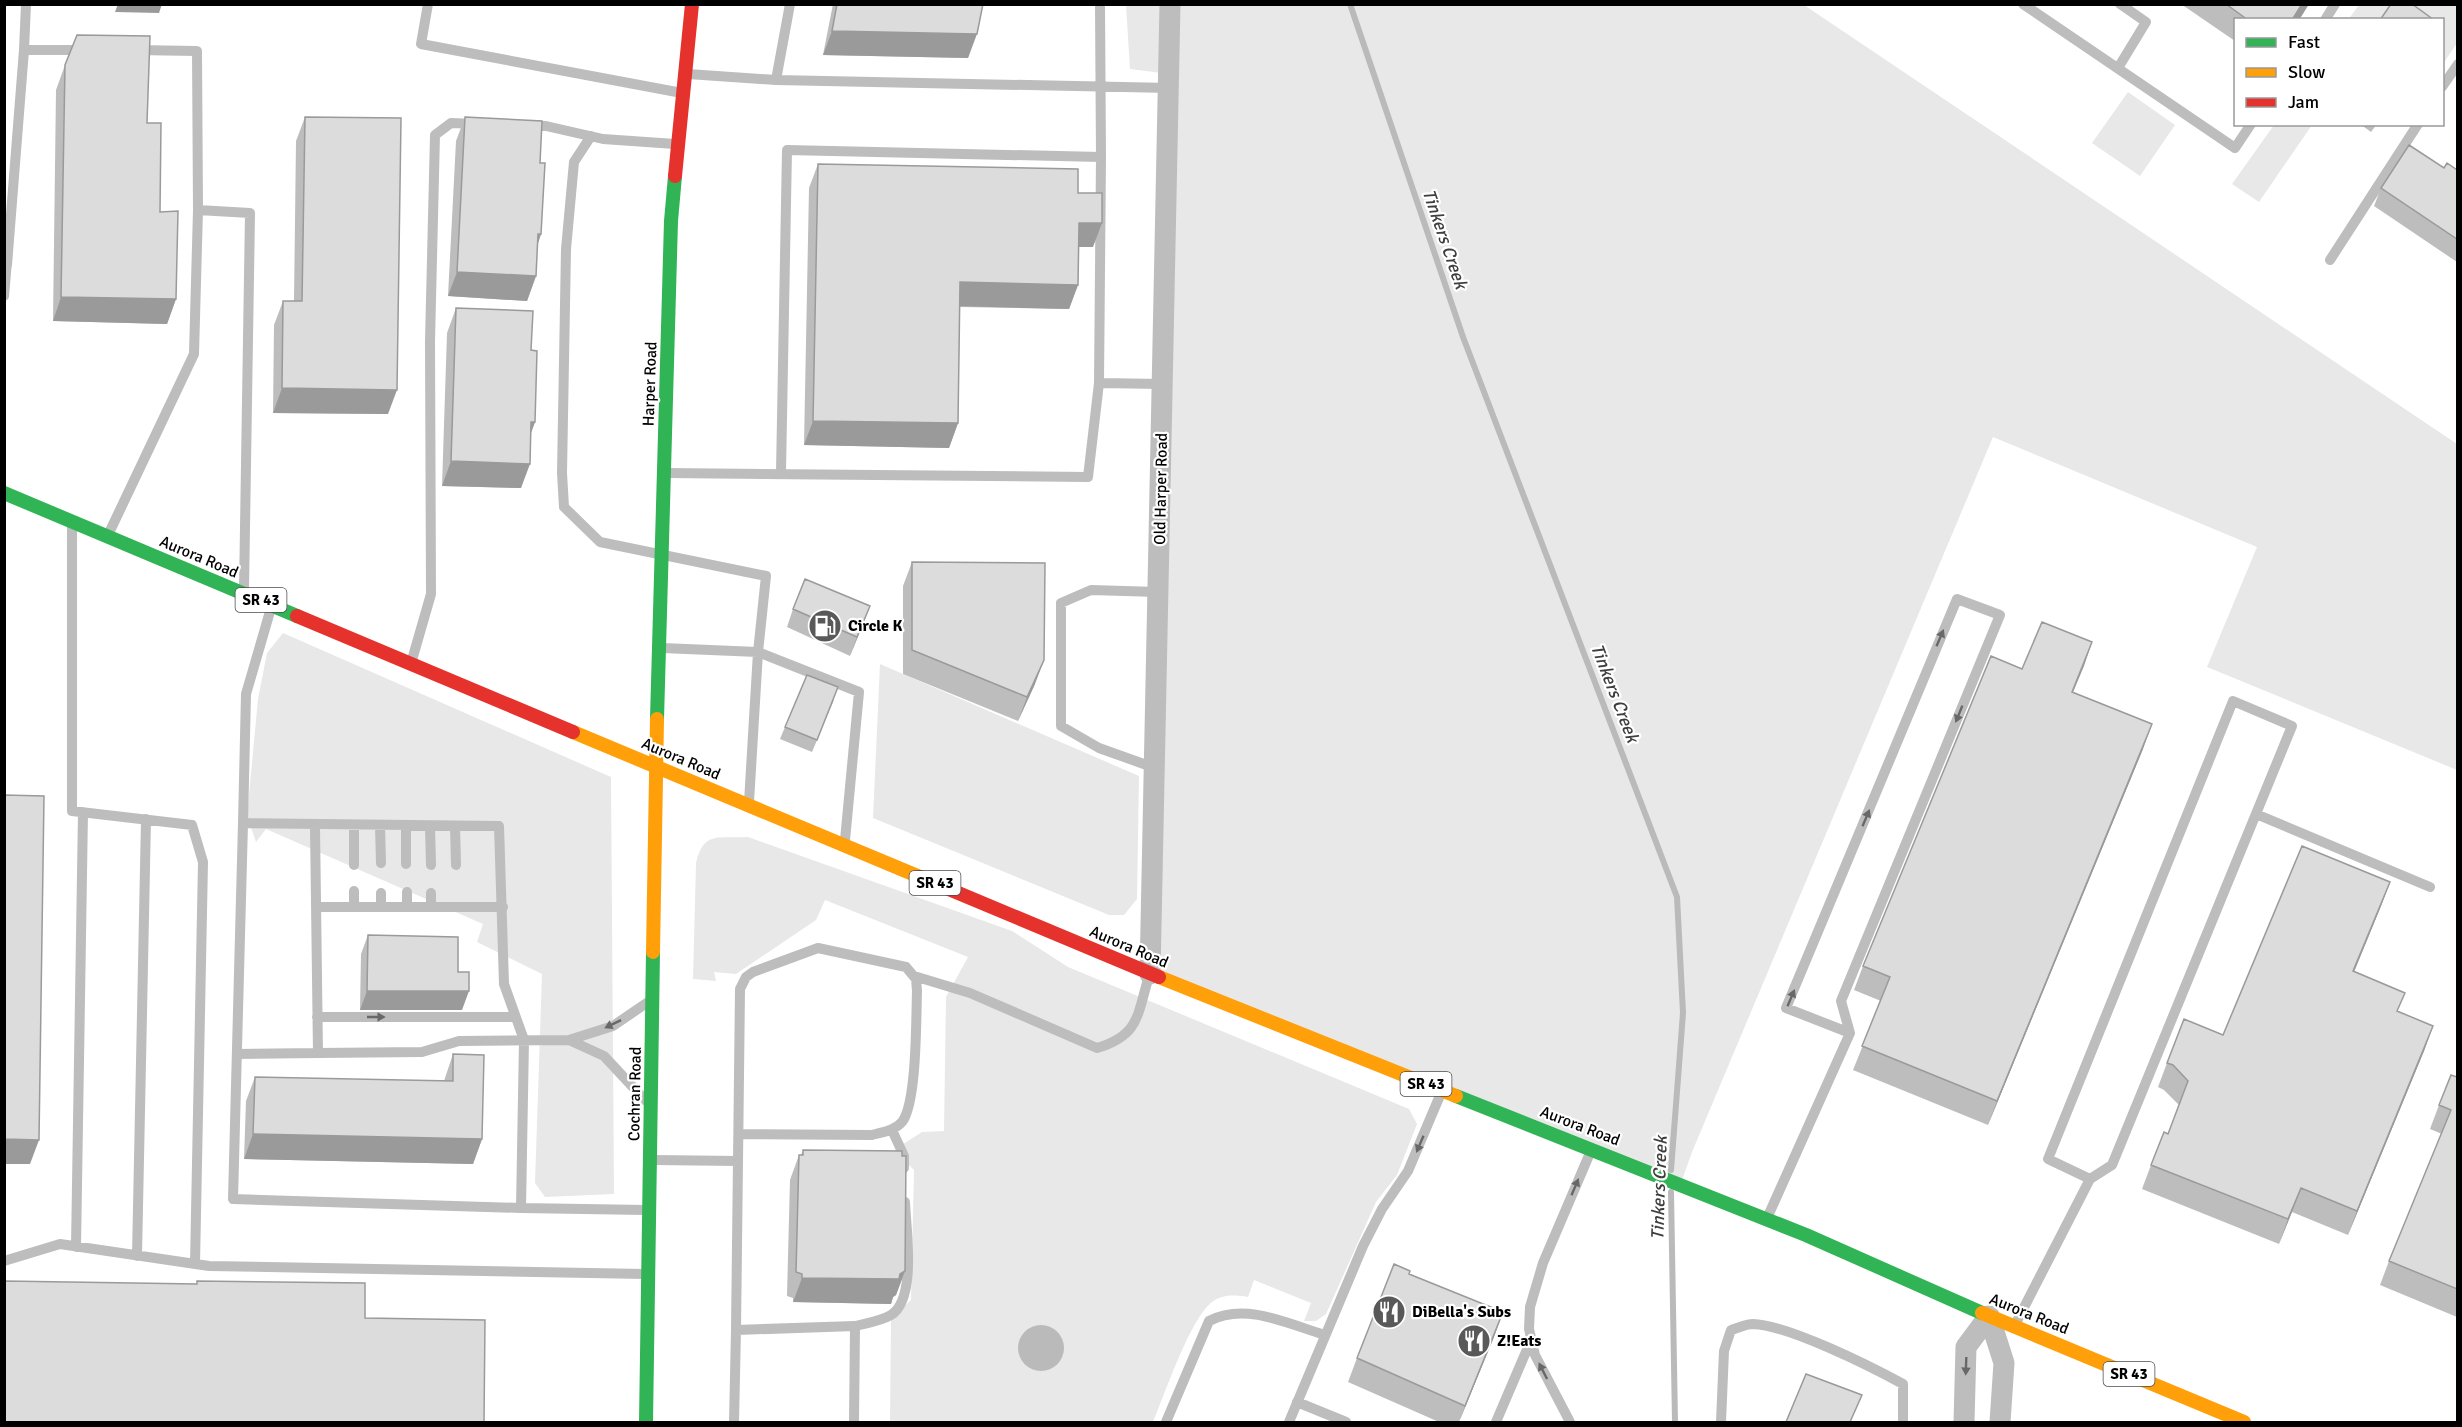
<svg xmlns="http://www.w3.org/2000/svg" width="2462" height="1427" font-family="Signika,sans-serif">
	<rect width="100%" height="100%" fill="#fff"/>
	<path fill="#e8e8e8" d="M 1126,5 L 1804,5 L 2457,444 L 2457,770 L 2207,667 L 2257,547 L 1993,437 L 1692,1152 L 1681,1183 L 1150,974 L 1169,74 L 1130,69 Z
		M 2359,5 L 2457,5 L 2457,43 L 2443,64 L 2442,20 L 2348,20 Z
		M 2128,92 L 2175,125 L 2140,176 L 2092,143 Z
		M 2274,125 L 2312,125 L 2259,202 L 2232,184 Z
		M 283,633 L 611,777 L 614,1194 L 545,1197 L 535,1183 L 542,974 L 477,942 L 483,924 L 266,829 L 256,842 L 247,816 L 258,699 L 267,653 Z
		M 880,664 L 1139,776 L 1137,899 L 1124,915 L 1109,915 L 873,818 Z
		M 748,837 L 1012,931 L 1068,967 L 1409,1109 L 1417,1124 L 1397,1175 L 1376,1202 L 1326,1314 L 1316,1321 L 1304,1321 L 1311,1303 L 1254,1280 L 1248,1297 C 1235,1295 1223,1294 1212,1302 C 1190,1319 1165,1394 1153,1422 L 890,1422 L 891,1319 L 911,1300 L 914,1170 L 900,1156 L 900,1146 L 922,1132 L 944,1131 L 946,997 L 968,957 L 825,900 L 816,920 L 736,974 L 714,972 L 716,981 L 693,979 L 696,863 C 704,830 718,839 748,837 Z"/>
	<path fill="#bababa" d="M1018 1348a23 23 0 1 1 46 0a23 23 0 1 1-46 0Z"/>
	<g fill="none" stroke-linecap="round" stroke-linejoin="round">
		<path stroke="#bababa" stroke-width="6" d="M 1350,4 L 1463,337 L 1677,897 L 1683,1013 L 1671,1170
			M 1671,1192 L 1675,1422"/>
		<path stroke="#bdbdbd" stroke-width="10" d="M 26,4 L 24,50 L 84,50
			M 428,4 L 421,44 L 682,93
			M 2023,4 L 2235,148 L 2251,124
			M 2325,20 L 2335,4
			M 135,50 L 197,51 L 198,210
			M 2118,68 L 2146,22 L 2120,4
			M 688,74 L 776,80 L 790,4
			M 776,80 L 1170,88
			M 2442,87 L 2458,64
			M 527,126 L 546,126 L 603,139 L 675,144
			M 591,136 L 574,162 L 566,249 L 562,473 L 564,507 L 600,542 L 766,576 L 758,652 L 749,802
			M 2330,260 L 2418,124
			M 7,265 L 24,50
			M 4,296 L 7,261 L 5,260
			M 1099,383 L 1101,157
			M 781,472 L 787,150 L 1101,157 L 1100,4
			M 667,473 L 1088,477 L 1099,383 L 1163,384
			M 72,527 L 72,811 L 192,825 L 203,862 L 195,1264
			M 109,533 L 194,354 L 198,210 L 250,213 L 244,590
			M 271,608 L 246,694 L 243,823 L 499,826 L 504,984 L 524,1040 L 521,1208 L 646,1210
			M 662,648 L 758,652 L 859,692 L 845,840
			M 412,660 L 431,594 L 430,341 L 435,135 L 451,123 L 476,124
			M 1155,768 L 1099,748 L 1061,726 L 1061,603 L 1091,590 L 1158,592
			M 2256,814 L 2430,887
			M 243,823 L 233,1199 L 521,1208
			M 354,825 L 354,865
			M 315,826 L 318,1053 L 422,1052 L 459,1041 L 569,1040 L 613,1026 L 648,1002
			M 380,826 L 381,863
			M 406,826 L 406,864
			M 430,826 L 431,865
			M 455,826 L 456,865
			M 354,891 L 354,907
			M 407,892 L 407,907
			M 381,893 L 381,907
			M 431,893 L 431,907
			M 316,907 L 503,907
			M 914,976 L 970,993 L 1097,1048 C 1140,1035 1137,1015 1149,976
			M 317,1017 L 515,1017
			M 569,1040 L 604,1056 L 645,1100
			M 237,1054 L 318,1053
			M 892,1130 L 904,1156 L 904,1168
			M 653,1160 L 738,1161 L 736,1330 L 855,1326 L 854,1422
			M 738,1161 L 740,989 L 746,977 L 753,972 L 818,948 L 906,967 L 916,979 L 917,991 C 916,1019 917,1103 902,1122 C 894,1131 883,1132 872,1135 L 739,1134
			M 1768,1216 L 1850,1033 L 1841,1001 L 2000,615 L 1957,599 L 1786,1008 L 1850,1033
			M 76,1247 L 83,812
			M 137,1256 L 146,819
			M 4,1261 L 60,1244 L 209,1266 L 645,1274
			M 2016,1323 L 2090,1179 L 2112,1165 L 2292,726 L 2233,701 L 2048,1159 L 2090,1179
			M 855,1326 C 867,1323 881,1321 891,1315 C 917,1299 906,1229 905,1202
			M 1297,1402 L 1346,1422
			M 734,1422 L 736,1330
			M 1166,1422 L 1209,1321 C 1246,1302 1288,1324 1325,1335
			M 1289,1422 L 1363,1246 L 1382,1209 L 1408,1171 L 1441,1093
			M 1496,1422 L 1531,1340
			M 1570,1422 L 1535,1355 L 1529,1329 L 1530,1307 L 1543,1263 L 1590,1153
			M 1721,1422 L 1724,1351 L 1731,1330 C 1738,1328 1746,1324 1753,1324 C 1788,1325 1870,1366 1903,1384 L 1903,1422"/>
		<path stroke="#bdbdbd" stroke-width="21" d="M 1150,974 L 1170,4
			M 1989,1316 L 2004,1363 L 2000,1422
			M 1964,1422 L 1966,1347 L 1989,1316"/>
		<path stroke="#30b455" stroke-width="14" d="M 4,493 L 297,616
			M 657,719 L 671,221 L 675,176
			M 1456,1096 L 1806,1235 L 1982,1313
			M 646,1422 L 653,952"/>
		<path stroke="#ff9f0a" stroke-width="14" d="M 573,732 L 920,877
			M 653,952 L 657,719
			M 1159,977 L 1456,1096
			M 1982,1313 L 2244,1422"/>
		<path stroke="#e5322d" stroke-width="14" d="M 675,176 L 692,4
			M 297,616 L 573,732
			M 920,877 L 1159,977"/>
	</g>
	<path fill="#bdbdbd" d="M 833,4 L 983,4 L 968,58 L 823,55 Z
		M 2181,4 L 2309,4 L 2299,20 L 2235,20 L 2235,41 Z
		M 65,65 L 147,123 L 160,212 L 176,299 L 167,324 L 53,321 L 56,90 Z
		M 305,117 L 388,414 L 273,413 L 274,325 L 283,301 L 294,301 L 296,141 Z
		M 465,117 L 540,163 L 541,234 L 537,245 L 536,276 L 527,301 L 448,296 L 456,141 Z
		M 2360,124 L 2377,124 L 2371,132 Z
		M 818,164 L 1078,193 L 1093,247 L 1079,247 L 1078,285 L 1069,309 L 960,307 L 958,423 L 949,448 L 804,445 L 809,188 Z
		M 2444,168 L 2457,170 L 2457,262 L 2374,206 L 2381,188 Z
		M 456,308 L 531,350 L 535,422 L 531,433 L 521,488 L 442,486 L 447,333 Z
		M 912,562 L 1035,684 L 1018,721 L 903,674 L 903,586 Z
		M 793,609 L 863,624 L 850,656 L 787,627 Z
		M 2092,642 L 2073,692 L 2143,749 L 1988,1125 L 1853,1070 L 1881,1001 L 1854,990 L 1863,966 L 2022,669 Z
		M 834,700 L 812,752 L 780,739 L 785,727 Z
		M 2390,882 L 2381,906 L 2354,972 L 2398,1012 L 2433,1026 L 2424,1051 L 2348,1235 L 2292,1212 L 2279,1244 L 2142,1189 L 2151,1165 L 2168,1134 L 2179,1105 L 2164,1090 L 2158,1087 L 2167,1063 L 2223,1035 Z
		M 368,935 L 462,1010 L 360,1010 L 361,954 Z
		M 453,1054 L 482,1139 L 473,1164 L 244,1159 L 246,1101 L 255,1077 L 444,1081 Z
		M 2457,1077 L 2457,1317 L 2380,1285 L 2389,1261 L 2442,1134 L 2430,1129 L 2439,1105 Z
		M 803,1150 L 905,1271 L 896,1295 L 893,1297 L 891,1304 L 793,1302 L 793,1298 L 787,1296 L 790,1180 L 799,1155 L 801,1155 Z
		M 1409,1274 L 1494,1337 L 1459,1422 L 1439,1422 L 1348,1382 L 1357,1358 Z"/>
	<path fill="#9a9a9a" d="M 118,4 L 162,4 L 159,13 L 115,12 Z
		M 2302,4 L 2309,4 L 2299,20 L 2292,20 Z
		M 832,31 L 977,34 L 968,58 L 823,55 Z
		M 1079,223 L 1102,223 L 1093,247 L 1070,247 Z
		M 538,234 L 541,234 L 533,259 Z
		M 457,272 L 536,276 L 527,301 L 448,296 Z
		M 960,282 L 1078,285 L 1069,309 L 952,306 Z
		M 61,297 L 176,299 L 167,324 L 53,321 Z
		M 282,388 L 397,390 L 388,414 L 273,413 Z
		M 813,421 L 958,423 L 949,448 L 804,445 Z
		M 531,422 L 535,422 L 526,446 Z
		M 451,461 L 530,464 L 521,488 L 442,486 Z
		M 870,606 L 863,624 L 850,656 L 857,637 Z
		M 2092,642 L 2084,666 L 2063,716 L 2072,692 Z
		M 1044,660 L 1035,684 L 1018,721 L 1027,697 Z
		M 2152,724 L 2143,749 L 1988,1125 L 1997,1101 Z
		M 2390,882 L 2381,906 L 2344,996 L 2353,971 Z
		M 367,991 L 469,991 L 462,1010 L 360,1010 Z
		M 2433,1026 L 2424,1051 L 2348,1235 L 2357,1211 Z
		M 253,1134 L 482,1139 L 473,1164 L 244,1159 Z
		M 4,1139 L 39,1140 L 30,1164 L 4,1164 Z
		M 2301,1188 L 2292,1212 L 2279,1244 L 2288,1219 Z
		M 905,1271 L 896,1295 L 893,1297 L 891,1304 L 793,1302 L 802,1278 L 900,1274 Z
		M 1503,1312 L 1494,1337 L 1459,1422 L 1465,1406 Z"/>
	<path fill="#dcdcdc" stroke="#9a9a9a" stroke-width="1.5" d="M 837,4 L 983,4 L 977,34 L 832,31 Z
		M 2226,4 L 2302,4 L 2292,20 L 2248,20 Z
		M 2391,4 L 2412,4 L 2434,20 L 2380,20 Z
		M 77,35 L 150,36 L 147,123 L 161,123 L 160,212 L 178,211 L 176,299 L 61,297 L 65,65 Z
		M 305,117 L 401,118 L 397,390 L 282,388 L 283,301 L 302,301 Z
		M 465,117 L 542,121 L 540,163 L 545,163 L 541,234 L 538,234 L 536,276 L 457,272 Z
		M 2409,145 L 2444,168 L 2447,163 L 2457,170 L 2457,239 L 2381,188 Z
		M 818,164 L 1078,169 L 1078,193 L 1102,193 L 1102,223 L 1079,223 L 1078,285 L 960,282 L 958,423 L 813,421 Z
		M 456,308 L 533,311 L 531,350 L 537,351 L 535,422 L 531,422 L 530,464 L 451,461 Z
		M 912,562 L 1045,563 L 1044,660 L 1027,697 L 912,650 Z
		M 805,579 L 870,606 L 857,637 L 793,609 Z
		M 2042,622 L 2092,642 L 2072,692 L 2152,724 L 1997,1101 L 1862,1046 L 1890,977 L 1863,966 L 1991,656 L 2022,669 Z
		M 807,675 L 838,687 L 817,740 L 785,727 Z
		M 4,795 L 44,796 L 39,1140 L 4,1139 Z
		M 2302,846 L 2390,882 L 2353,971 L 2405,993 L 2397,1011 L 2433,1026 L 2357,1211 L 2301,1188 L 2288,1219 L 2151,1165 L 2164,1132 L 2168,1134 L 2188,1081 L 2173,1065 L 2167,1063 L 2184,1019 L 2223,1035 Z
		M 368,935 L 458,937 L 458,972 L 469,972 L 469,991 L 367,991 Z
		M 453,1054 L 484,1055 L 482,1139 L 253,1134 L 255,1077 L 453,1081 Z
		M 2451,1075 L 2457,1077 L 2457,1289 L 2389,1261 L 2451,1110 L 2439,1105 Z
		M 803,1150 L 902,1151 L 902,1156 L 906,1156 L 905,1271 L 900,1274 L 899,1279 L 802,1278 L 802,1274 L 796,1272 L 799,1155 L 803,1155 Z
		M 1394,1264 L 1410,1271 L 1409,1274 L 1503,1312 L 1465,1406 L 1357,1358 Z
		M 4,1281 L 197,1284 L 197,1281 L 365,1283 L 365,1318 L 485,1320 L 484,1422 L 4,1422 Z
		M 1806,1374 L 1862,1395 L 1850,1422 L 1786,1422 Z"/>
	<defs><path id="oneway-solid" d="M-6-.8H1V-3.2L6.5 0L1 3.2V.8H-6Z" transform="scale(1.5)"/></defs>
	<g fill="#686868">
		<use href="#oneway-solid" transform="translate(1940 638) rotate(-67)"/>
		<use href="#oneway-solid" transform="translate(1959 714) rotate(112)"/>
		<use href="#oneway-solid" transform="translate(1866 818) rotate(-67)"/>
		<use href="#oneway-solid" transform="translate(1791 998) rotate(-67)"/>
		<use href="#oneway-solid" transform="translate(376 1017)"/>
		<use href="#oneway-solid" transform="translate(613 1024) rotate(154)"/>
		<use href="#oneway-solid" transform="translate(1420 1144) rotate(113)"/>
		<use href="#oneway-solid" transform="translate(1575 1187) rotate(-67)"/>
		<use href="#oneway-solid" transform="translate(1966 1366) rotate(92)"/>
		<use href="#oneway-solid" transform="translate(1543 1371) rotate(-117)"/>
	</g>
	<defs>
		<symbol id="fuel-disc" viewBox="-11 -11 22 22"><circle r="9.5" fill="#595959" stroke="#fff"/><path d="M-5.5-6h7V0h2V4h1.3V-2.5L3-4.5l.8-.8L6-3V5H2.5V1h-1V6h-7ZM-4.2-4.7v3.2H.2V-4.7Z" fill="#fff"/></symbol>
		<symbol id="restaurant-disc" viewBox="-11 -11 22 22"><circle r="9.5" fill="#595959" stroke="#fff"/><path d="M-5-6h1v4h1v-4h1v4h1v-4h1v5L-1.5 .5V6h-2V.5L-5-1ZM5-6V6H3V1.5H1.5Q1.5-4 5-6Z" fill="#fff"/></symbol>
	</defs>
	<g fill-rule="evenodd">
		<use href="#fuel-disc" x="806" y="607" width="38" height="38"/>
		<use href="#restaurant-disc" x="1370" y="1293" width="38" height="38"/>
		<use href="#restaurant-disc" x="1455" y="1322" width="38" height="38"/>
	</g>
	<g text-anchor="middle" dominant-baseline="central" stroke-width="4.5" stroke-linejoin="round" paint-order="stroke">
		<g fill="#fff" stroke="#4c4c4c" stroke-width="1.5">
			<rect x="235.5" y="588" width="51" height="24" rx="4.5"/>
			<rect x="909.5" y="871" width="51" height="24" rx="4.5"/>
			<rect x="1400.5" y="1072" width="51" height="24" rx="4.5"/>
			<rect x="2103.5" y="1362" width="51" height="24" rx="4.5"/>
		</g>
		<g font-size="15" font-weight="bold" fill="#000">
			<text x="261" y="600">SR 43</text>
			<text x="935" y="883">SR 43</text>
			<text x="1426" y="1084">SR 43</text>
			<text x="2129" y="1374">SR 43</text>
		</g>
		<g font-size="16" fill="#000" stroke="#fff">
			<text transform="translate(650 384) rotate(-88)">Harper Road</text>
			<text transform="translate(1161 489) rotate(-89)">Old Harper Road</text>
			<text transform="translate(199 557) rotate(23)">Aurora Road</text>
			<text transform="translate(681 759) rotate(23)">Aurora Road</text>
			<text transform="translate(1129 947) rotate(23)">Aurora Road</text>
			<text transform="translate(635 1094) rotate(-89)">Cochran Road</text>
			<text transform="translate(1580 1126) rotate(21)">Aurora Road</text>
			<text transform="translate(2029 1314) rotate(22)">Aurora Road</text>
		</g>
		<g font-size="16" font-weight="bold" fill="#000" stroke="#fff" text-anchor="start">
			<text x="848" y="626">Circle K</text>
			<text x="1412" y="1312">DiBella's Subs</text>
			<text x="1497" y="1341">Z!Eats</text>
		</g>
		<g font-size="18" font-style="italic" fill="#3e3e3e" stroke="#fff">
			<text transform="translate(1445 239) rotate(71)">Tinkers Creek</text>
			<text transform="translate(1615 693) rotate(69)">Tinkers Creek</text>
			<text transform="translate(1659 1188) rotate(-88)">Tinkers Creek</text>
		</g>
	</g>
	<rect width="2462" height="1427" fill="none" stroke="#000000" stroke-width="12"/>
	<rect x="2234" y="18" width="210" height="108" fill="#ffffff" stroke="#999999" stroke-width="1.5"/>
	<rect x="2246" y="38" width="30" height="9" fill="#30b455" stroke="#999999" stroke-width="1.5"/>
	<text x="2288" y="48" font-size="18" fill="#000000">Fast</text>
	<rect x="2246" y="68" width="30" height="9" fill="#ff9f0a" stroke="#999999" stroke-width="1.5"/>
	<text x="2288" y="78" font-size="18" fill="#000000">Slow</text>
	<rect x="2246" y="98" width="30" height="9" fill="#e5322d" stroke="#999999" stroke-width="1.5"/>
	<text x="2288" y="108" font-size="18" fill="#000000">Jam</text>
</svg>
